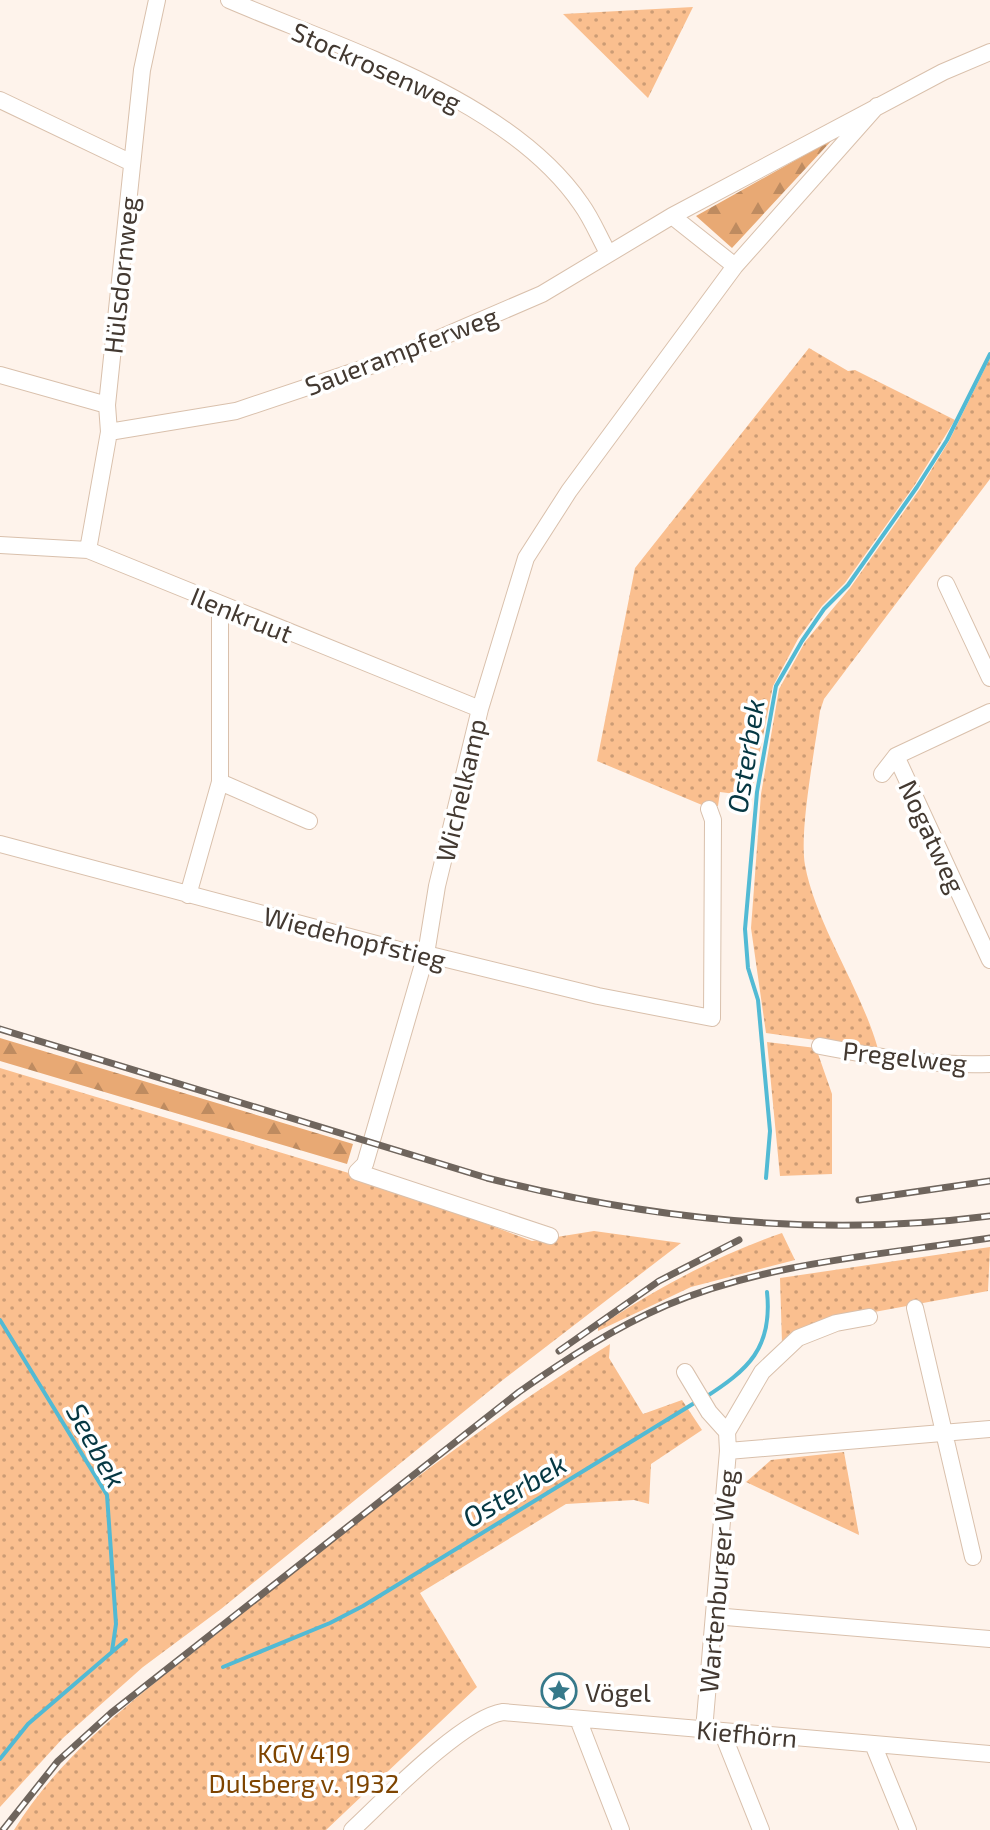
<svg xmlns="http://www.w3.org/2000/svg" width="990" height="1830" font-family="'Exo 2',sans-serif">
	<defs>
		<pattern id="green-dots" width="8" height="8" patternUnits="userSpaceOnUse" patternTransform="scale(2)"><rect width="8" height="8" fill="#fabf8f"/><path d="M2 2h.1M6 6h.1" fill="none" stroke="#cc9c75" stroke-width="1.8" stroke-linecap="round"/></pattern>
		<pattern id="forest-firs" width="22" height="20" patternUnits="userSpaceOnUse" patternTransform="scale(2)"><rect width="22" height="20" fill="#e8a974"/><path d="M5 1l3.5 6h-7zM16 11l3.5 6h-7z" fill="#be8b60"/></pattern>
	</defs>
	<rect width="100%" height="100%" fill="#fef3eb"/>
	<path fill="url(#green-dots)" d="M 693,7 L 648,98 L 563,14 Z
		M 809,348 L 848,371 L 855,370 L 955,420 L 914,486 L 845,583 L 822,606 L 798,639 L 773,686 L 751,796 L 720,792 L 718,806 L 702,805 L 597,761 L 635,568 Z
		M 990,358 L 990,479 L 824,699 L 820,711 C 815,749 799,831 805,865 C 816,925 861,988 878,1049 L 766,1033 L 751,928 L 761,794 L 779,689 L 805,642 L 850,588 L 919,490 L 949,441 Z
		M 767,1042 L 816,1048 L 832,1094 L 832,1174 L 780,1176 Z
		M 0,1068 L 362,1177 L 532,1241 L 594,1231 L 681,1243 L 504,1379 L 221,1609 L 143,1667 L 63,1738 L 0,1807 Z
		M 782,1233 L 795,1260 L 691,1287 L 598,1331 L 598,1327 C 658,1288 715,1256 782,1233 Z
		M 990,1247 L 988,1291 L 831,1320 L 782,1343 L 780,1278 Z
		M 610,1344 L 609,1358 L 643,1414 L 682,1400 L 702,1430 L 651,1464 L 649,1504 L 634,1500 L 566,1504 L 420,1593 L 477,1687 L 326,1830 L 14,1830 C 67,1744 156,1683 233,1621 C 354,1524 478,1426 610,1344 Z
		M 844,1452 L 859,1535 L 746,1482 L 771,1460 Z"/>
	<path fill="url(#forest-firs)" d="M 833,139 L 732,248 L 696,216 Z
		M 0,1038 L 353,1144 L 347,1164 L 0,1061 Z"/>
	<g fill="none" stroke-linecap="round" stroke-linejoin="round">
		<path stroke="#52bad4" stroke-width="4" d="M 766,1178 L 770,1131 L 758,1000 L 748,968 L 745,929 L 757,792 L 776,686 L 802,641 L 824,609 L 848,585 L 917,487 L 947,440 L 990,354
			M 0,1320 L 107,1495 L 116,1624 L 112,1651
			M 704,1398 C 748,1370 773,1348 767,1292
			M 223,1667 L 330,1623 L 363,1606 L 696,1402
			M 0,1759 L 28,1724 L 126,1640"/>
		<defs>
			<path id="minor" d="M 229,0 C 343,49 509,99 581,204 C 592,219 599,237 608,253
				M 0,100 L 132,163
				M 672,216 L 735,266
				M 0,375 L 107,405
				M 109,432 L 236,411 L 391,359 L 542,294 L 672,216 L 943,72 L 990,52
				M 0,545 L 88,550 L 480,709
				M 88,550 L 109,432 L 107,405 L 142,70 L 157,0
				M 946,584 L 990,678
				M 896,756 L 990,960
				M 882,774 L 896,756 L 990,712
				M 220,782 L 309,821
				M 0,844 L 414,954 L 426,954 L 598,996 L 712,1018 L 713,820 L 709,809
				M 188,895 L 220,782 L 220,606
				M 820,1046 C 877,1057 932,1066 990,1064
				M 550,1236 L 357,1172 L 365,1164 L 426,954 L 437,886 L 480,709 L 526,558 L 569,491 L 735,266 L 877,106
				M 915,1308 L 973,1557
				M 685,1372 L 709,1412 L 727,1432
				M 728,1451 L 990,1429
				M 714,1616 L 990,1639
				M 578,1719 L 621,1830
				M 704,1730 L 728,1451 L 727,1432 L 762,1372 L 798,1338 L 836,1323 L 869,1317
				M 722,1732 L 761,1830
				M 873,1744 L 908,1830
				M 352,1830 C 384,1800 463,1718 503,1712 L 990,1754"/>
		</defs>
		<use href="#minor" stroke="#d9c0ac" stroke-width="18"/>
		<use href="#minor" stroke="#fff" stroke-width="16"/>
		<defs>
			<path id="rail" d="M 0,1029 L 487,1178 C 652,1220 820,1238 990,1216
				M 859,1200 L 990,1181
				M 559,1351 L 659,1281 L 739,1240
				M 3,1830 L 58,1761 L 111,1713 L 519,1392 C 566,1359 614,1328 667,1305 C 768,1262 882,1255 990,1238"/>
		</defs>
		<use href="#rail" stroke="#6f655d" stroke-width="7"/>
		<use href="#rail" stroke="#fff" stroke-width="4" stroke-dasharray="12" stroke-linecap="butt"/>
	</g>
	<defs>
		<symbol id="sight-ring" viewBox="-11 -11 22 22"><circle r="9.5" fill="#fff" stroke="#36798a" stroke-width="1.5"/><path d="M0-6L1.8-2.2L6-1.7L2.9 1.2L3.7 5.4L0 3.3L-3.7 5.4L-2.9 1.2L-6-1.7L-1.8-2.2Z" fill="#36798a"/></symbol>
	</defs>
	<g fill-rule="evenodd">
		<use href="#sight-ring" x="539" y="1671" width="40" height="40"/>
	</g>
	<g text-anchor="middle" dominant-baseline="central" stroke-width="7" stroke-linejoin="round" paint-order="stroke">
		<g font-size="26" fill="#433931" stroke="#fff">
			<text transform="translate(377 66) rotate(24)">Stockrosenweg</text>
			<text transform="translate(120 275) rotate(-84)">Hülsdornweg</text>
			<text transform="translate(401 350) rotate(-21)">Sauerampferweg</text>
			<text transform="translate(242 614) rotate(22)">Ilenkruut</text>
			<text transform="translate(460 790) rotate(-77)">Wichelkamp</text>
			<text transform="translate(933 836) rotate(65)">Nogatweg</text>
			<text transform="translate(355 937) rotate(14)">Wiedehopfstieg</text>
			<text transform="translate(905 1056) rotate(6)">Pregelweg</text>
			<text transform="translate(717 1581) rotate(-85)">Wartenburger Weg</text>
			<text transform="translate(747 1733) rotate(5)">Kiefhörn</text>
		</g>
		<g font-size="26" fill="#433931" stroke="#fff" text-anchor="start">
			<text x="585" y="1691">Vögel</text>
		</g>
		<g font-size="26" fill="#7e4400" stroke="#fff">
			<text x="304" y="1752">KGV 419<tspan x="304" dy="30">Dulsberg v. 1932</tspan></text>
		</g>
		<g font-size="28" font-style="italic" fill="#063843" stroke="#fff">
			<text transform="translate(745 756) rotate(-81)">Osterbek</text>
			<text transform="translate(97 1445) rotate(61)">Seebek</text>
			<text transform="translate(514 1490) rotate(-31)">Osterbek</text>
		</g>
	</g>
</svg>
